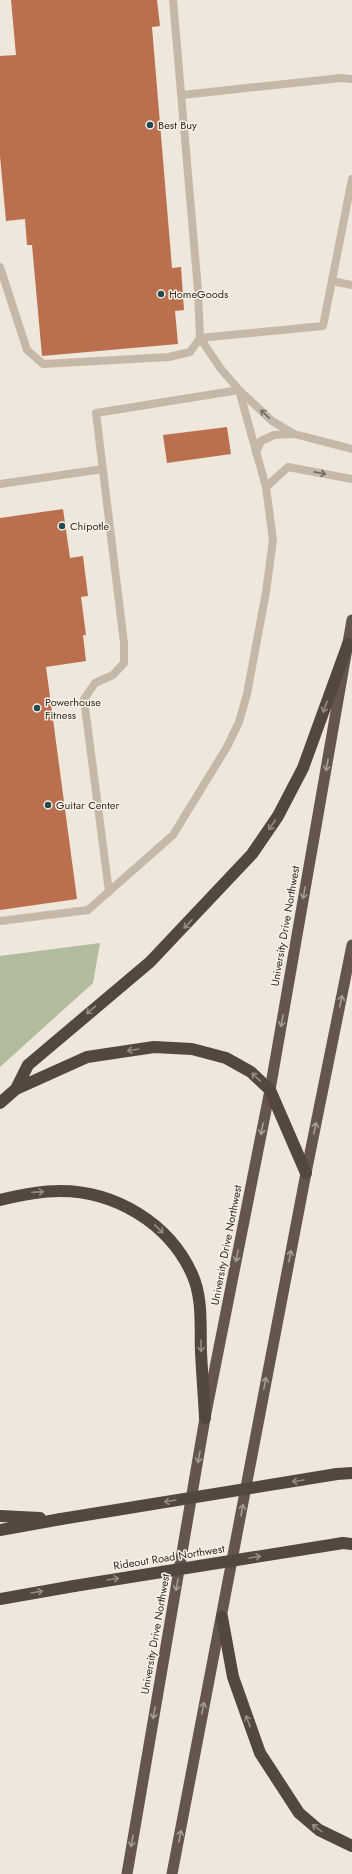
<svg xmlns="http://www.w3.org/2000/svg" width="352" height="1874" font-family="Jost,sans-serif">
	<rect width="100%" height="100%" fill="#efe7db"/>
	<path fill="#b0bc9d" d="M 100,943 L 93,983 L 0,1067 L 0,956 Z"/>
	<path fill="#ba704e" d="M 11,0 L 157,0 L 160,26 L 152,27 L 172,268 L 181,267 L 184,310 L 175,311 L 178,344 L 42,356 L 32,245 L 27,245 L 25,219 L 6,221 L 0,156 L 0,56 L 16,55 Z
		M 227,427 L 231,454 L 167,463 L 163,435 Z
		M 63,509 L 70,558 L 83,556 L 88,596 L 81,597 L 86,635 L 83,635 L 86,661 L 46,667 L 77,899 L 0,910 L 0,518 Z"/>
	<g fill="none" stroke-linecap="round" stroke-linejoin="round">
		<path stroke="#c6b8a8" stroke-width="8" d="M 173,0 L 198,290 L 200,338 L 221,369 L 239,390 L 266,487
			M 182,95 L 341,78 L 352,79
			M 0,267 L 27,350 L 43,364 L 169,357 L 190,352 L 200,338 L 323,326 L 352,179
			M 332,281 L 352,285
			M 256,453 L 261,441 L 274,435 L 294,434
			M 0,484 L 103,469
			M 109,892 L 84,699 L 95,683 L 113,675 L 124,663 L 124,643 L 96,413 L 239,390 L 272,421 L 294,434 L 352,449
			M 0,921 L 88,910 L 173,835 L 227,747 L 239,722 L 247,694 L 266,592 L 273,540 L 266,487 L 288,467 L 352,479"/>
		<path stroke="#64564d" stroke-width="11" d="M 127,1874 L 205,1418 L 270,1090 L 352,620
			M 172,1874 L 306,1173 L 352,945"/>
		<path stroke="#534740" stroke-width="12" d="M 16,1089 L 28,1065 L 150,962 L 252,854 L 278,816 L 303,768 L 348,644
			M 0,1103 L 16,1089 L 87,1057 L 154,1047 L 192,1049 L 226,1058 L 251,1072 L 270,1090 L 306,1173
			M 0,1200 C 20,1195 39,1191 60,1191 C 115,1191 169,1223 192,1274 C 203,1298 200,1326 201,1352 C 202,1374 204,1396 205,1418
			M 337,1474 L 352,1473
			M 0,1516 L 40,1518
			M 0,1530 L 61,1519
			M 343,1543 L 352,1544
			M 0,1599 L 74,1586
			M 222,1617 L 233,1677 L 260,1753 L 299,1813 L 319,1830 L 352,1846"/>
		<path stroke="#534740" stroke-width="12" d="M 61,1519 L 337,1474
			M 74,1586 L 343,1543"/>
	</g>
	<defs><path id="oneway-shaft" d="M-6 0H5M1.5-3L5.5 0L1.5 3" fill="none" stroke-width="1.6" stroke-linecap="round" stroke-linejoin="round"/></defs>
	<g stroke="#756b62">
		<use href="#oneway-shaft" transform="translate(265 414) rotate(-137)"/>
		<use href="#oneway-shaft" transform="translate(320 473) rotate(11)"/>
	</g>
	<g stroke="#958b83">
		<use href="#oneway-shaft" transform="translate(325 707) rotate(110)"/>
		<use href="#oneway-shaft" transform="translate(272 825) rotate(124)"/>
		<use href="#oneway-shaft" transform="translate(188 924) rotate(133)"/>
		<use href="#oneway-shaft" transform="translate(91 1010) rotate(140)"/>
		<use href="#oneway-shaft" transform="translate(133 1050) rotate(171)"/>
		<use href="#oneway-shaft" transform="translate(256 1077) rotate(-136)"/>
		<use href="#oneway-shaft" transform="translate(38 1192) rotate(-4)"/>
		<use href="#oneway-shaft" transform="translate(159 1229) rotate(44)"/>
		<use href="#oneway-shaft" transform="translate(201 1346) rotate(89)"/>
		<use href="#oneway-shaft" transform="translate(298 1481) rotate(171)"/>
		<use href="#oneway-shaft" transform="translate(170 1501) rotate(171)"/>
		<use href="#oneway-shaft" transform="translate(255 1557) rotate(-9)"/>
		<use href="#oneway-shaft" transform="translate(113 1579) rotate(-9)"/>
		<use href="#oneway-shaft" transform="translate(37 1592) rotate(-10)"/>
		<use href="#oneway-shaft" transform="translate(248 1721) rotate(-110)"/>
		<use href="#oneway-shaft" transform="translate(317 1828) rotate(-144)"/>
	</g>
	<g stroke="#a69c92">
		<use href="#oneway-shaft" transform="translate(327 765) rotate(100)"/>
		<use href="#oneway-shaft" transform="translate(304 893) rotate(100)"/>
		<use href="#oneway-shaft" transform="translate(341 1001) rotate(-78)"/>
		<use href="#oneway-shaft" transform="translate(282 1021) rotate(100)"/>
		<use href="#oneway-shaft" transform="translate(315 1128) rotate(-78)"/>
		<use href="#oneway-shaft" transform="translate(262 1129) rotate(101)"/>
		<use href="#oneway-shaft" transform="translate(237 1256) rotate(101)"/>
		<use href="#oneway-shaft" transform="translate(290 1256) rotate(-79)"/>
		<use href="#oneway-shaft" transform="translate(265 1383) rotate(-79)"/>
		<use href="#oneway-shaft" transform="translate(199 1457) rotate(100)"/>
		<use href="#oneway-shaft" transform="translate(242 1510) rotate(-80)"/>
		<use href="#oneway-shaft" transform="translate(177 1585) rotate(100)"/>
		<use href="#oneway-shaft" transform="translate(203 1708) rotate(-79)"/>
		<use href="#oneway-shaft" transform="translate(154 1713) rotate(100)"/>
		<use href="#oneway-shaft" transform="translate(180 1836) rotate(-79)"/>
		<use href="#oneway-shaft" transform="translate(132 1841) rotate(100)"/>
	</g>
	<g fill="#214a51" stroke="#f7f1e7" stroke-width="1.5">
		<circle cx="150" cy="125" r="4"/>
		<circle cx="161" cy="294" r="4"/>
		<circle cx="62" cy="526" r="4"/>
		<circle cx="37" cy="708" r="4"/>
		<circle cx="48" cy="805" r="4"/>
	</g>
	<g text-anchor="middle" dominant-baseline="central" stroke-width="3" stroke-linejoin="round" paint-order="stroke">
		<g font-size="11" fill="#332c28" stroke="#f7f1e7" text-anchor="start">
			<text x="158" y="125">Best Buy</text>
			<text x="169" y="294">HomeGoods</text>
			<text x="70" y="526">Chipotle</text>
			<text x="45" y="702">Powerhouse<tspan x="45" dy="13">Fitness</tspan></text>
			<text x="56" y="805">Guitar Center</text>
		</g>
		<g font-size="11" fill="#332c28" stroke="#f7f1e7">
			<text transform="translate(285 926) rotate(-80)">University Drive Northwest</text>
			<text transform="translate(226 1245) rotate(-79)">University Drive Northwest</text>
			<text transform="translate(169 1557) rotate(-9)">Rideout Road Northwest</text>
			<text transform="translate(155 1634) rotate(-80)">University Drive Northwest</text>
		</g>
	</g>
</svg>
